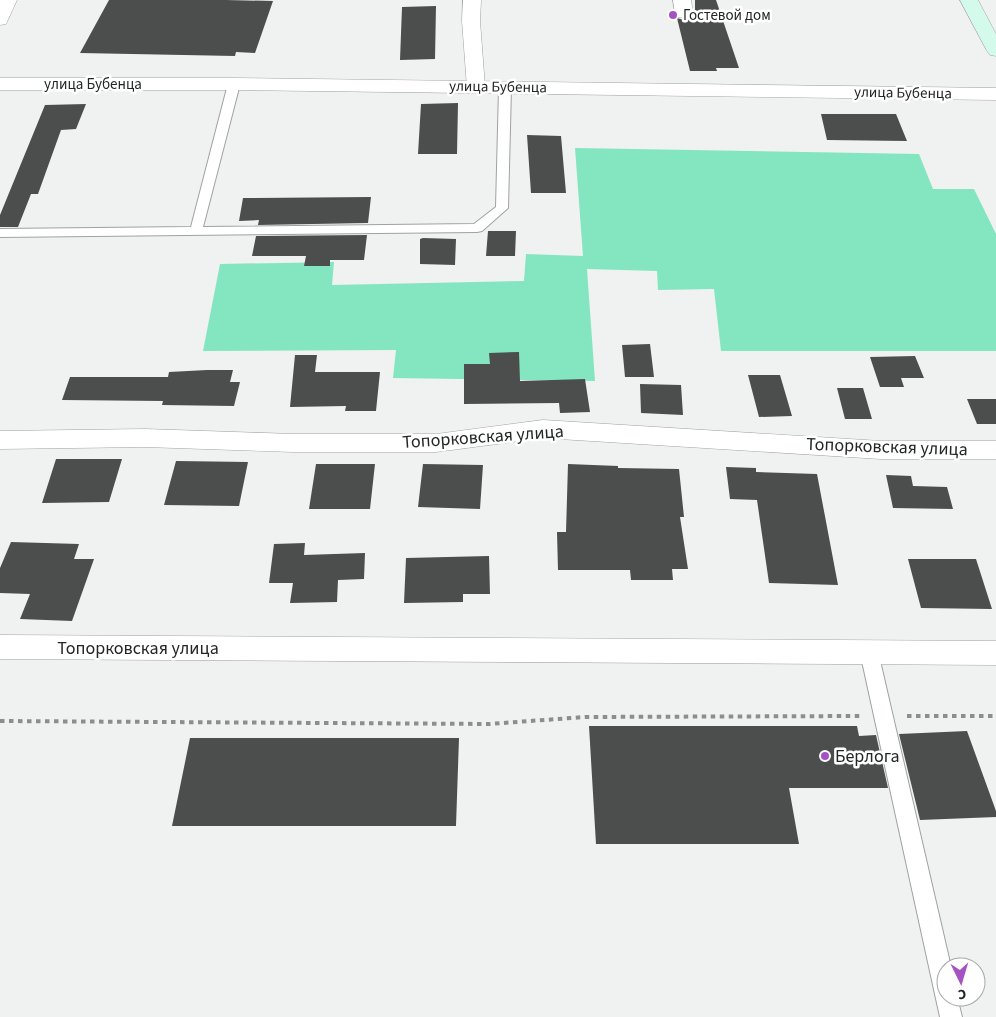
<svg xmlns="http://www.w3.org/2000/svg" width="996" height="1017" font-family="'Source Sans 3',sans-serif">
	<rect width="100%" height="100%" fill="#eff2f0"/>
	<path fill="#84e6c0" d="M 575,148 L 919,154 L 933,189 L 974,189 L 996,234 L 996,351 L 721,351 L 714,289 L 658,290 L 657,271 L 587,269 L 595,381 L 393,378 L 396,350 L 203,351 L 220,264 L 334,262 L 332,285 L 524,281 L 526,254 L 583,256 Z"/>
	<path fill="#4b4e4d" d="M 109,0 L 226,0 L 273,1 L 255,53 L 236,52 L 235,56 L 80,53 Z
		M 695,0 L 716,0 L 739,68 L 716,68 L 717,71 L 690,71 L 677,18 L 684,20 L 692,18 L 695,13 Z
		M 436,6 L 435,59 L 400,60 L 402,7 Z
		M 458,103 L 457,154 L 418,154 L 421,104 Z
		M 86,104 L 76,129 L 61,130 L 38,194 L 31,194 L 18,227 L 0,227 L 0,215 L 45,105 Z
		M 821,114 L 896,114 L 907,141 L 827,140 Z
		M 527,135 L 561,136 L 566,193 L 531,193 Z
		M 371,197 L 368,223 L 258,225 L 259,220 L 239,221 L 243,198 Z
		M 488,231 L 516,231 L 515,256 L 486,256 Z
		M 367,235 L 364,260 L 330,260 L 330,266 L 304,266 L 306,256 L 252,256 L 256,236 Z
		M 423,238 L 456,239 L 455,265 L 420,264 L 420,239 Z
		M 650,344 L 654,377 L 625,377 L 622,345 Z
		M 519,352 L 520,381 L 585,379 L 590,412 L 560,413 L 559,403 L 464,404 L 464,364 L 490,364 L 489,353 Z
		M 295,355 L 317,355 L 315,372 L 380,372 L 376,411 L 345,411 L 346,406 L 290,407 Z
		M 915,356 L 924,378 L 901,378 L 904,387 L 880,387 L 870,357 Z
		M 207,370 L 233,370 L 230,382 L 240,382 L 234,406 L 162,405 L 163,401 L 62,400 L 70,377 L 168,377 L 169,372 Z
		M 748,375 L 780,375 L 792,416 L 759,417 Z
		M 640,384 L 681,385 L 683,415 L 641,413 Z
		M 837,388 L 863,388 L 872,419 L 845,419 Z
		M 967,399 L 996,399 L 996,424 L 977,424 Z
		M 56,459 L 122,459 L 109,502 L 42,503 Z
		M 176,461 L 248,462 L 239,506 L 164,505 Z
		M 316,464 L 375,464 L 370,509 L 309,509 Z
		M 423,464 L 483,465 L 480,509 L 418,507 Z
		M 568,464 L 618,466 L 618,468 L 679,469 L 684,517 L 680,517 L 688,569 L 672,569 L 673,580 L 631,580 L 630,570 L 558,570 L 557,532 L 566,532 Z
		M 726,467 L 756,468 L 756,472 L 817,474 L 838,585 L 769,583 L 757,500 L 730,499 Z
		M 886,475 L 911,476 L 913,486 L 947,487 L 953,509 L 893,508 Z
		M 11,542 L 79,544 L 74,559 L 94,559 L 72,621 L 20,619 L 30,594 L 0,593 L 0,568 Z
		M 305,543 L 304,555 L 365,553 L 364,579 L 338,580 L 337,602 L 290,603 L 293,583 L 269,583 L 274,544 Z
		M 489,556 L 490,594 L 463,594 L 463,602 L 404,603 L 406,558 Z
		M 908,559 L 976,559 L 992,609 L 921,608 Z
		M 589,726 L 857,726 L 859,736 L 876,735 L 888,788 L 789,788 L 799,844 L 596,844 Z
		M 967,731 L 996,811 L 996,817 L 920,820 L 899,734 Z
		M 190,738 L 459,738 L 456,826 L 172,826 Z"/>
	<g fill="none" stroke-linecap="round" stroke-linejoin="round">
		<defs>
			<path id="service" d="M 234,81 L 240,84 L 203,227 L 474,224 L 496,207 L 499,88 L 505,85 L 511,88 L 508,208 L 482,231 L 477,232 L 0,237 L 0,229 L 191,227 L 228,84 Z
				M 869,645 L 875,647 L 878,652 L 951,967 L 946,967 L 946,997 L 957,997 L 962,1017 L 940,1017 L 860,652 L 863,647 Z"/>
			<path id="minor" d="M 463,0 L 481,0 L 480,21 L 485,87 L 483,91 L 476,93 L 469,91 L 467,87 L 462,21 Z
				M 673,0 L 691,0 L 693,13 L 690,17 L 684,18 L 678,17 L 675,13 Z
				M 543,420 L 881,441 L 996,441 L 996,459 L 881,459 L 543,438 L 436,452 L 294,452 L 145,447 L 0,449 L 0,431 L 145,429 L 294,434 L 436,434 Z"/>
			<path id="tertiary" d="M 0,0 L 17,0 L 6,24 L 0,25 Z
				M 0,78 L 234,78 L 996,88 L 996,100 L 234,90 L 0,90 Z
				M 0,635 L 996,641 L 996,665 L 0,659 Z"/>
			<path id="secondary" d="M 960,0 L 978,0 L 996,34 L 996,56 L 990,55 L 987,51 Z"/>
		</defs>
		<use href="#service" stroke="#9fa2a1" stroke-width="2"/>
		<use href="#minor" stroke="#9fa2a1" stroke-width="1"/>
		<use href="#tertiary" stroke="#9fa2a1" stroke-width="1"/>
		<use href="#secondary" stroke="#9fa2a1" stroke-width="1"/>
		<path stroke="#8c8e8d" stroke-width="4" stroke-dasharray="4.5 4.5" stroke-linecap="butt" d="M 907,716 L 996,716
			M 0,721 L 489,724 L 585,717 L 860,716"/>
		<use href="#service" fill="#fff" fill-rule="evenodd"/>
		<use href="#minor" fill="#fff" fill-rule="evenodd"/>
		<use href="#tertiary" fill="#fff" fill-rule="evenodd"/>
		<use href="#secondary" fill="#d4faec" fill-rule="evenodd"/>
	</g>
	<g fill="#a553c3" stroke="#fff" stroke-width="2">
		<circle cx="673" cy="15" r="5"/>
		<circle cx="825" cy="756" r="5"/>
	</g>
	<g text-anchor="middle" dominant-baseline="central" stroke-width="5" stroke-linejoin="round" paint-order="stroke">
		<g font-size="15" fill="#242625" stroke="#fff" text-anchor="start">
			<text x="683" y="15">Гостевой дом</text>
		</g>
		<g font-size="15" fill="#242625" stroke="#fff">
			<text x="93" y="84">улица Бубенца</text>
			<text transform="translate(498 87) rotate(1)">улица Бубенца</text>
			<text transform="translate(903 93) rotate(1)">улица Бубенца</text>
		</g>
		<g font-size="18" fill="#242625" stroke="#fff">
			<text transform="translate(483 437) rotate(-4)">Топорковская улица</text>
			<text transform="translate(887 447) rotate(2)">Топорковская улица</text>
			<text x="138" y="648">Топорковская улица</text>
		</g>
		<g font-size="18" fill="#242625" stroke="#fff" text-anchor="start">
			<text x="835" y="756">Берлога</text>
		</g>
	</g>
	<g transform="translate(961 982) rotate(175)"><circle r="24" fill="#ffffff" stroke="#a7a8a8"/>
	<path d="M0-4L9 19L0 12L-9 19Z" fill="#a553c3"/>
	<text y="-8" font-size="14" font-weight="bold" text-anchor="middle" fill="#242625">С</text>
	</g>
</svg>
